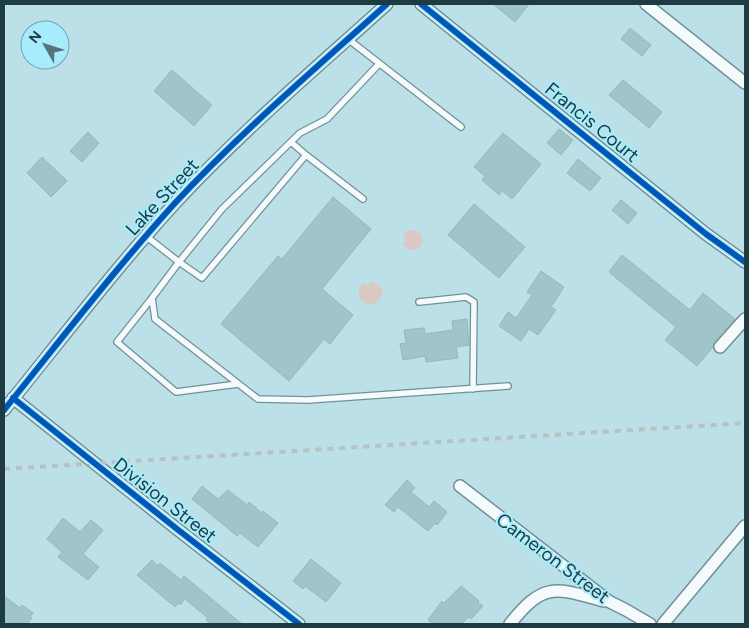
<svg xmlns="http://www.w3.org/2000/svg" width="749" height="628" font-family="Figtree,sans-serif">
	<rect width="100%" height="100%" fill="#bbe0e8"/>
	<path fill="#dac8c4" d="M 410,230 L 418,231 L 421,235 L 423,242 L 418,249 L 410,250 L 403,245 L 406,240 L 403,234 Z
		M 373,281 L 382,288 L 382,296 L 377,302 C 369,306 364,304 359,297 L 359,288 L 363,283 L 367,285 Z"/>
	<path fill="#a0c4c7" stroke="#98b7ba" d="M 493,4 L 529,4 L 515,22 Z
		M 630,28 L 651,45 L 642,56 L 621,39 Z
		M 172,70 L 212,105 L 194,126 L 154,91 Z
		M 623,80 L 662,112 L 649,128 L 609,95 Z
		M 559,129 L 573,140 L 561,155 L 547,143 Z
		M 88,132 L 99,143 L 82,162 L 70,151 Z
		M 503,133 L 541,164 L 512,199 L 502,191 L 499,195 L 482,180 L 485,176 L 474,167 Z
		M 42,157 L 67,181 L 51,197 L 27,173 Z
		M 578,159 L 601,178 L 590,191 L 567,173 Z
		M 333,197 L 371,229 L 322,289 L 353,315 L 330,344 L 324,339 L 289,381 L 221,324 L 278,256 L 282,259 Z
		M 621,200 L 637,213 L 628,224 L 612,210 Z
		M 474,204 L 525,247 L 499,278 L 448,235 Z
		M 622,255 L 690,310 L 703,293 L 735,319 L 714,342 L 713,347 L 697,366 L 665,340 L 676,327 L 609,272 Z
		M 541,271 L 564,287 L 551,307 L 556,310 L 538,335 L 529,329 L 521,341 L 499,326 L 508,312 L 516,318 L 532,295 L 527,292 Z
		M 467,319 L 469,345 L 456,347 L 458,358 L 426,362 L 425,356 L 403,360 L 400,344 L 406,343 L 404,330 L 424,328 L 425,334 L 453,330 L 452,321 Z
		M 407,480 L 415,488 L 411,492 L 429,507 L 434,501 L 447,512 L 437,525 L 435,523 L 428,531 L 398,507 L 394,512 L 385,505 Z
		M 202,486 L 218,499 L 228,490 L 247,505 L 249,502 L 262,513 L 263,511 L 278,523 L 258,547 L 240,533 L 237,536 L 192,499 Z
		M 63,518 L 80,532 L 91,520 L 103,530 L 83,554 L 99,567 L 88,580 L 58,557 L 62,552 L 47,539 Z
		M 311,559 L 341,583 L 326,602 L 305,586 L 303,589 L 293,581 Z
		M 152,560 L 158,566 L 160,563 L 181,580 L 184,576 L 242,624 L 212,624 L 206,620 L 208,618 L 185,599 L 180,605 L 178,603 L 175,607 L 137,575 Z
		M 461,586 L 479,601 L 478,602 L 483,606 L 471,619 L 468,617 L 462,624 L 433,624 L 428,620 L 442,601 L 444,603 Z
		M 4,596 L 20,608 L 22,605 L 33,613 L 30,617 L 32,618 L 27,624 L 4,624 Z"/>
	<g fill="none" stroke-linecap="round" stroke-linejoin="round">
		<defs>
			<path id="lane" d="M 348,39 L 461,127
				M 291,142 L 306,155
				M 363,199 L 306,155 L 202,278 L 179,262 L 222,209 L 300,133 L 327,119 L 379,64
				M 147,237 L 179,262 L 152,298 L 155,319 L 258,399 L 308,400 L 508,386
				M 152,298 L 117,342 L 176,392 L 238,384
				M 419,302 L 466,297 L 474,302 L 473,389"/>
			<path id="street" d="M 421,4 L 706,234 L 745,262
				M 646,4 L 745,83
				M 720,347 L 745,319
				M 13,398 L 177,529 L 299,624
				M 4,410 C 60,341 115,269 175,203 C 241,132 315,69 387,4
				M 460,486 L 610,602 L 626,610 L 650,624
				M 510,624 C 544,581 556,588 604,601
				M 663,624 L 745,526"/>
		</defs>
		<use href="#lane" stroke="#729197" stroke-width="8"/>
		<use href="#street" stroke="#729197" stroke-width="14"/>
		<use href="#lane" stroke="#f5fafc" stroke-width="5.5"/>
		<use href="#street" stroke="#f5fafc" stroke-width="11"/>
		<path stroke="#b8c1c3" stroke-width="4" stroke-dasharray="6 6" stroke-linecap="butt" d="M 4,469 L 745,423"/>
		<defs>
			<path id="cycleway" d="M 421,4 L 706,234 L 745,262
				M 13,398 L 177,529 L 299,624
				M 4,410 C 60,341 115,269 175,203 C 241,132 315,69 387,4"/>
		</defs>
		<use href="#cycleway" stroke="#a7ecfc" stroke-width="9"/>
		<use href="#cycleway" stroke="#0057b8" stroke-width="6"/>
	</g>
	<g text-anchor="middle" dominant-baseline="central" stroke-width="4" stroke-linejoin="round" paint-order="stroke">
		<g font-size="19" fill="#1e3b41" stroke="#a7ecfc">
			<text transform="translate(592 122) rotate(39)">Francis Court</text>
			<text transform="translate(162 197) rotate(-47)">Lake Street</text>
			<text transform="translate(165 500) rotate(38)">Division Street</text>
			<text transform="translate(553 558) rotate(37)">Cameron Street</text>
		</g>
	</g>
	<rect width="749" height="628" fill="none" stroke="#1e3b41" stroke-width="10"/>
	<g transform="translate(45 45) rotate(309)"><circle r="24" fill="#a7ecfc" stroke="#70a5b1"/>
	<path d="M0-4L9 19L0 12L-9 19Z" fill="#55757b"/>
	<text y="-8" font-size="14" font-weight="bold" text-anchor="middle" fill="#1e3b41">N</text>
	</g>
</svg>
